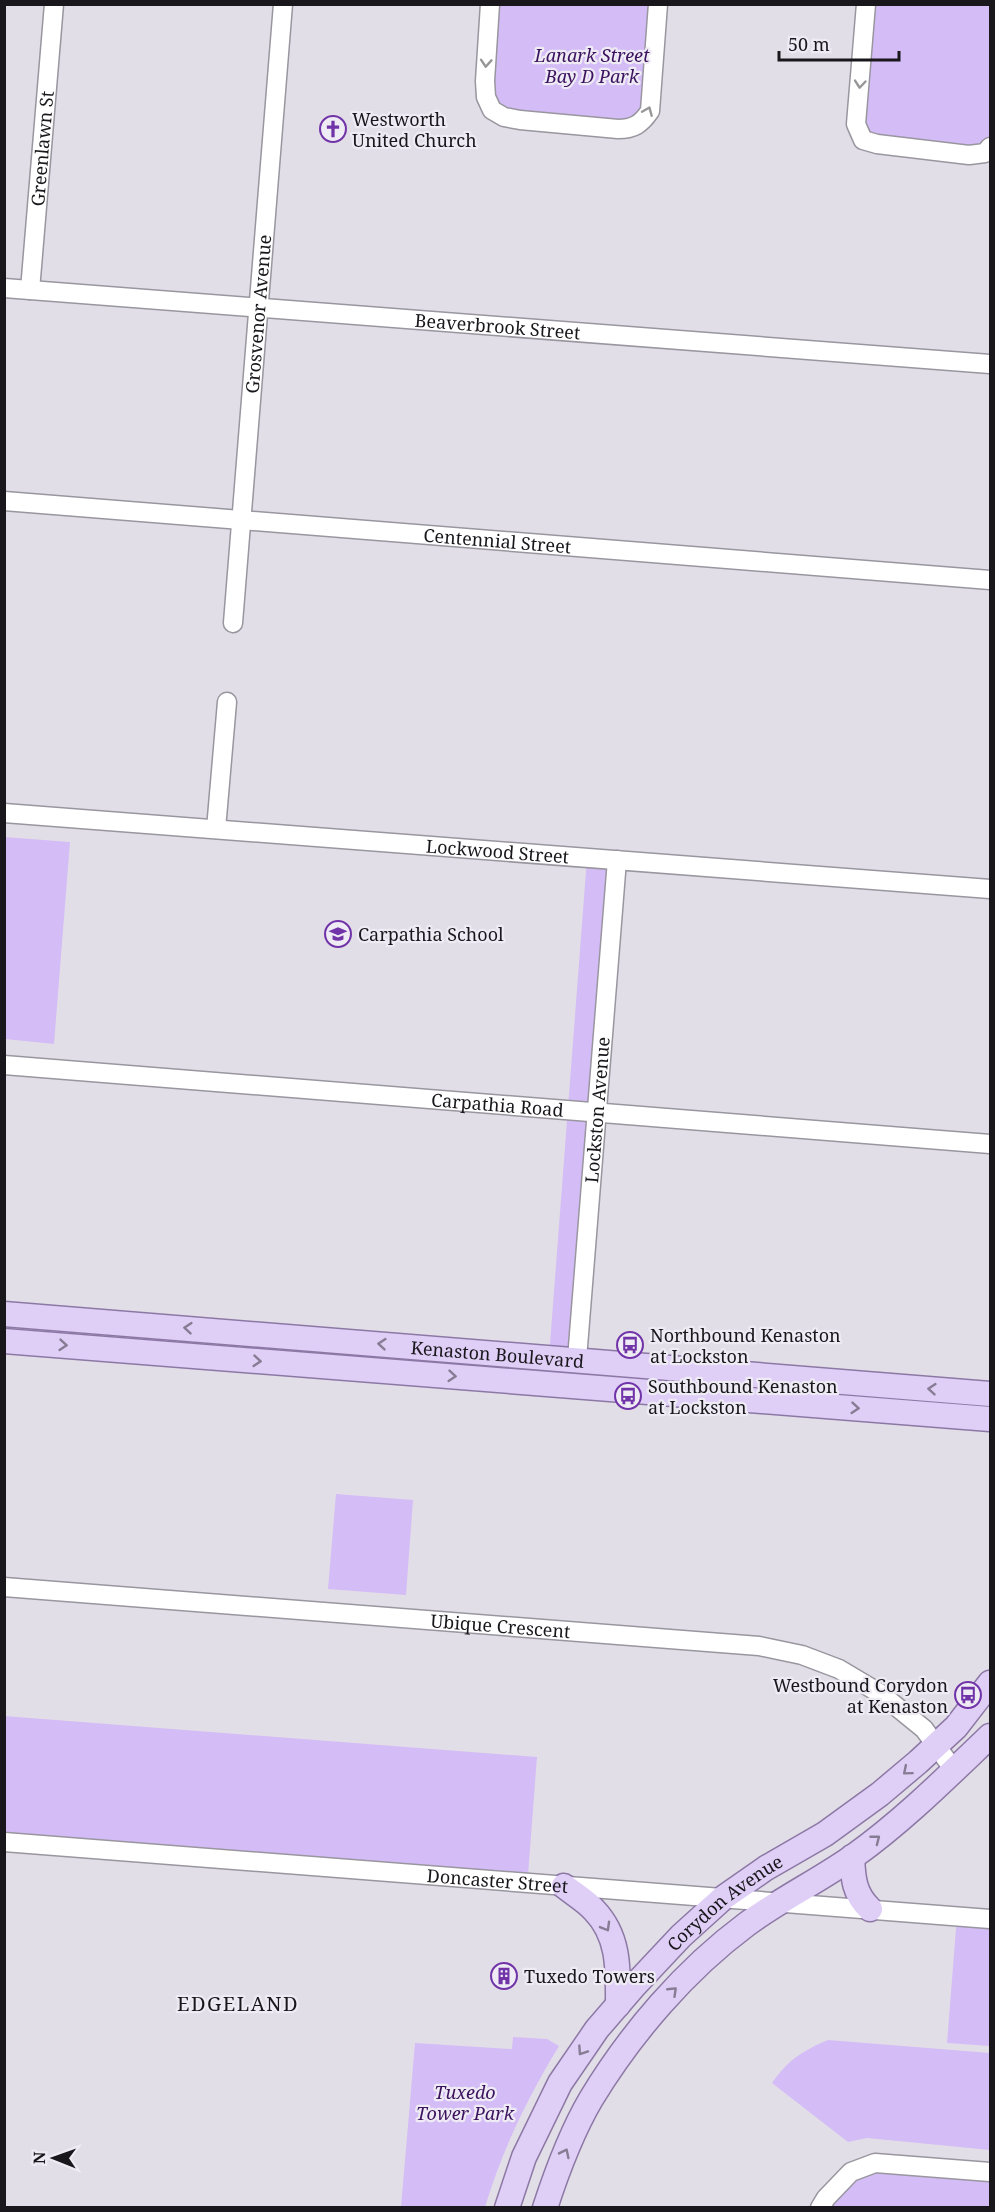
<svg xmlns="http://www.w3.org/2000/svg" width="995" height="2212" font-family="'Noto Serif',serif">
	<rect width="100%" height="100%" fill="#e2dee7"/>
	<path fill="#d4bcf6" d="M 490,5 L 658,5 L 642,123 L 504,117 L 485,81 Z
		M 866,5 L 990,5 L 990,147 L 863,140 Z
		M 4,837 L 70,842 L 54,1044 L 5,1039 Z
		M 587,858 L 617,860 L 577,1359 L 549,1357 Z
		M 336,1494 L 413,1500 L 406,1595 L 328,1589 Z
		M 4,1716 L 537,1757 L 528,1875 L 5,1833 Z
		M 957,1916 L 990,1919 L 990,2046 L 947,2043 Z
		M 513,2037 L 547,2039 L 559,2046 C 527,2099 503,2148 485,2207 L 401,2207 L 415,2043 L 512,2049 Z
		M 828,2040 L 990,2053 L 990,2150 L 867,2138 L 848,2142 L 772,2083 C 788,2060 802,2051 828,2040 Z
		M 851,2172 L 990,2172 L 990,2207 L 820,2208 Z"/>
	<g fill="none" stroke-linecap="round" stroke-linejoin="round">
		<defs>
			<g id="minor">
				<path d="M 490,4 L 485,81 L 486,97 L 492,110 L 504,117 L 520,120 L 618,129 C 634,129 641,124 650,111 L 658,4"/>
				<path d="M 866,4 L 856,124 L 863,140 L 877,144 L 969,155 L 985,153 L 990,147"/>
				<path id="s1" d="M 4,288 L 990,364"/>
				<path id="s2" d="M 30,290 L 54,4"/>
				<path id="s3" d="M 4,501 L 990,580"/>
				<path id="s4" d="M 233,623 L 283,4"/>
				<path id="s5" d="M 4,813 L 990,889"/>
				<path d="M 216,829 L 227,702"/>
				<path id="s6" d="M 4,1065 L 990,1144"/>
				<path id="s7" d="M 577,1359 L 617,860"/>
				<path id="s8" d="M 4,1587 L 759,1646 L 802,1655 L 839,1669 L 881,1694 L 924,1729 L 954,1770"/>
				<path id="s9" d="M 4,1842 L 990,1919"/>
				<path d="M 820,2208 L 826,2198 L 851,2172 L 875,2163 L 990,2172"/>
			</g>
			<g id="major">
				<path id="s10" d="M 4,1314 L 990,1394"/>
				<path d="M 4,1341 L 990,1419"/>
				<path d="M 852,1857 C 853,1878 854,1894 870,1909"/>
				<path d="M 564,1886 C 574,1894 586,1901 594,1910 C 620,1937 618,1970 618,2005"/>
				<path id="s11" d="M 507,2208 L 524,2157 L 560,2083 L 597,2029 L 635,1985 L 681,1936 L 723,1898 L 766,1868 L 825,1834 L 880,1794 L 918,1762 L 956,1727 L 990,1683"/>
				<path d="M 545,2208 C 557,2171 571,2133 591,2099 C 631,2033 685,1970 747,1924 C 781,1899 820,1880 854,1856 C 903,1821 947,1777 990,1736"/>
			</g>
		</defs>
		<use href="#minor" stroke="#99969f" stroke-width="21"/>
		<use href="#major" stroke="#8c78a5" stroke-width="27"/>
		<use href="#minor" stroke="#fff" stroke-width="18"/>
		<use href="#major" stroke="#dfcef6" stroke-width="24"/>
	</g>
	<defs><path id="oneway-chevron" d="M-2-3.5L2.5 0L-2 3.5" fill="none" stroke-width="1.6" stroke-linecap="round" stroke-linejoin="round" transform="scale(1.5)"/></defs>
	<g stroke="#989798">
		<use href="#oneway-chevron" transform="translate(486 63) rotate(94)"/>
		<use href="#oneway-chevron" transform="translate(860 84) rotate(95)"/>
		<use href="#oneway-chevron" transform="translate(648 111) rotate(-67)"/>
	</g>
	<g stroke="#867c93">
		<use href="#oneway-chevron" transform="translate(188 1328) rotate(-175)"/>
		<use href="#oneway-chevron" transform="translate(382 1344) rotate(-175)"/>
		<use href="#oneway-chevron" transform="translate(63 1345) rotate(5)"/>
		<use href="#oneway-chevron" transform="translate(257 1361) rotate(5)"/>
		<use href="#oneway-chevron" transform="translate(452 1376) rotate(5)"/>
		<use href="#oneway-chevron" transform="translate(932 1389) rotate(-175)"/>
		<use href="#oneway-chevron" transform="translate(855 1408) rotate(5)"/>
		<use href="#oneway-chevron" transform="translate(907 1771) rotate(140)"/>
		<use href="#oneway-chevron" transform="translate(876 1839) rotate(-38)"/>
		<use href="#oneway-chevron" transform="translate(606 1927) rotate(60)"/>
		<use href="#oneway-chevron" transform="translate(673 1991) rotate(-44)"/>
		<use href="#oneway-chevron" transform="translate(582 2051) rotate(124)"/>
		<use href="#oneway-chevron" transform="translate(565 2153) rotate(-64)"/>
	</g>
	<defs>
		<symbol id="church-ring" viewBox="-11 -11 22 22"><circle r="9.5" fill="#efebf5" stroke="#7033a8" stroke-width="1.5"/><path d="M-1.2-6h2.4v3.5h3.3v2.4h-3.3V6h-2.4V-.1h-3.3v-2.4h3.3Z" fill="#7033a8"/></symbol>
		<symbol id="school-ring" viewBox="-11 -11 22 22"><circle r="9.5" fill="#efebf5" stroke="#7033a8" stroke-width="1.5"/><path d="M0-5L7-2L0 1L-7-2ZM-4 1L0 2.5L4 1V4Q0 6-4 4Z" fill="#7033a8"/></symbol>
		<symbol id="bus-ring" viewBox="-11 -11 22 22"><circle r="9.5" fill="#efebf5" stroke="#7033a8" stroke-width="1.5"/><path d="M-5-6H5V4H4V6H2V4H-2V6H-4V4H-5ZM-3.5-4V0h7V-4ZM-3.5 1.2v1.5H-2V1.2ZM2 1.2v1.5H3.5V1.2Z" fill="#7033a8"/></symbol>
		<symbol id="building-ring" viewBox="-11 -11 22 22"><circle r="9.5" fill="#efebf5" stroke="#7033a8" stroke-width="1.5"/><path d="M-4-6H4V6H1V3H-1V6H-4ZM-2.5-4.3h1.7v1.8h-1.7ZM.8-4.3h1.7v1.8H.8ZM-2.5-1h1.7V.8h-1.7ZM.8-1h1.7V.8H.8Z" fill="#7033a8"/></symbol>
	</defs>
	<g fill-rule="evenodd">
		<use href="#church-ring" x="318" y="114" width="30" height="30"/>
		<use href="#school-ring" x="323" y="919" width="30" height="30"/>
		<use href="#bus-ring" x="615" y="1330" width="30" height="30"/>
		<use href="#bus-ring" x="613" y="1381" width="30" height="30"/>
		<use href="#bus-ring" x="953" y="1680" width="30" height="30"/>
		<use href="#building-ring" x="489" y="1961" width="30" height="30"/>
	</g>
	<g text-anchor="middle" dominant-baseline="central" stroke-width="4.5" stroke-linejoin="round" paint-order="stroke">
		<g font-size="18" font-style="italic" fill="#3b125e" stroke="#efebf5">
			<text x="592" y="55">Lanark Street<tspan x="592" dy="21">Bay D Park</tspan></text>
			<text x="465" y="2092">Tuxedo<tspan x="465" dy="21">Tower Park</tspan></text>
		</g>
		<g font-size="18" fill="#19171b" stroke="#efebf5" text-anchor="start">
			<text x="352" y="119">Westworth<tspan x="352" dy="21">United Church</tspan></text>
			<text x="358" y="934">Carpathia School</text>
			<text x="650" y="1335">Northbound Kenaston<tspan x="650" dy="21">at Lockston</tspan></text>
			<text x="648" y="1386">Southbound Kenaston<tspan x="648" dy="21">at Lockston</tspan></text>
			<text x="948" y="1685" text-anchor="end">Westbound Corydon<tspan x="948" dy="21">at Kenaston</tspan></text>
			<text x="524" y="1976">Tuxedo Towers</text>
		</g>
		<g font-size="18" fill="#19171b" stroke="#efebf5">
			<text stroke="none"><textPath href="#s2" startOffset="142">Greenlawn St</textPath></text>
			<text stroke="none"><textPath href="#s4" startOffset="310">Grosvenor Avenue</textPath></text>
			<text stroke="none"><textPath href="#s1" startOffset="495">Beaverbrook Street</textPath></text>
			<text stroke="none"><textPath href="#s3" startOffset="495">Centennial Street</textPath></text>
			<text stroke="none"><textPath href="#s5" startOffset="495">Lockwood Street</textPath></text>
			<text stroke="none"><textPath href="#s6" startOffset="495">Carpathia Road</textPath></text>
			<text stroke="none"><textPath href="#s7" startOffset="250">Lockston Avenue</textPath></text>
			<text stroke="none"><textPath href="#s10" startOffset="495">Kenaston Boulevard</textPath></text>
			<text stroke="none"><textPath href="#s8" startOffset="498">Ubique Crescent</textPath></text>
			<text stroke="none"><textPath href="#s9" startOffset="495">Doncaster Street</textPath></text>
			<text stroke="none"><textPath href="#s11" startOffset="382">Corydon Avenue</textPath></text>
		</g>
		<g font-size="20" letter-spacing="1.5" fill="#19171b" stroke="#efebf5">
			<text x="238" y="2003">EDGELAND</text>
		</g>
	</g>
	<rect width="995" height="2212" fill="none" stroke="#19171b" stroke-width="12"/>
	<g transform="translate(54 2158) rotate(271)" stroke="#efebf5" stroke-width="4.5" paint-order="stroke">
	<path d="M0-4.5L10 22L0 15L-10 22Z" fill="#19171b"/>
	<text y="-9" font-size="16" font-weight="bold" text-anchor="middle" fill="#19171b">N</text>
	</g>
	<path d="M779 51v9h120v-9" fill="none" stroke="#19171b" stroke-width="3"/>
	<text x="788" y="51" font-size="18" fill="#19171b" stroke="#efebf5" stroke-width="4.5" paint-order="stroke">50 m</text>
</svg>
